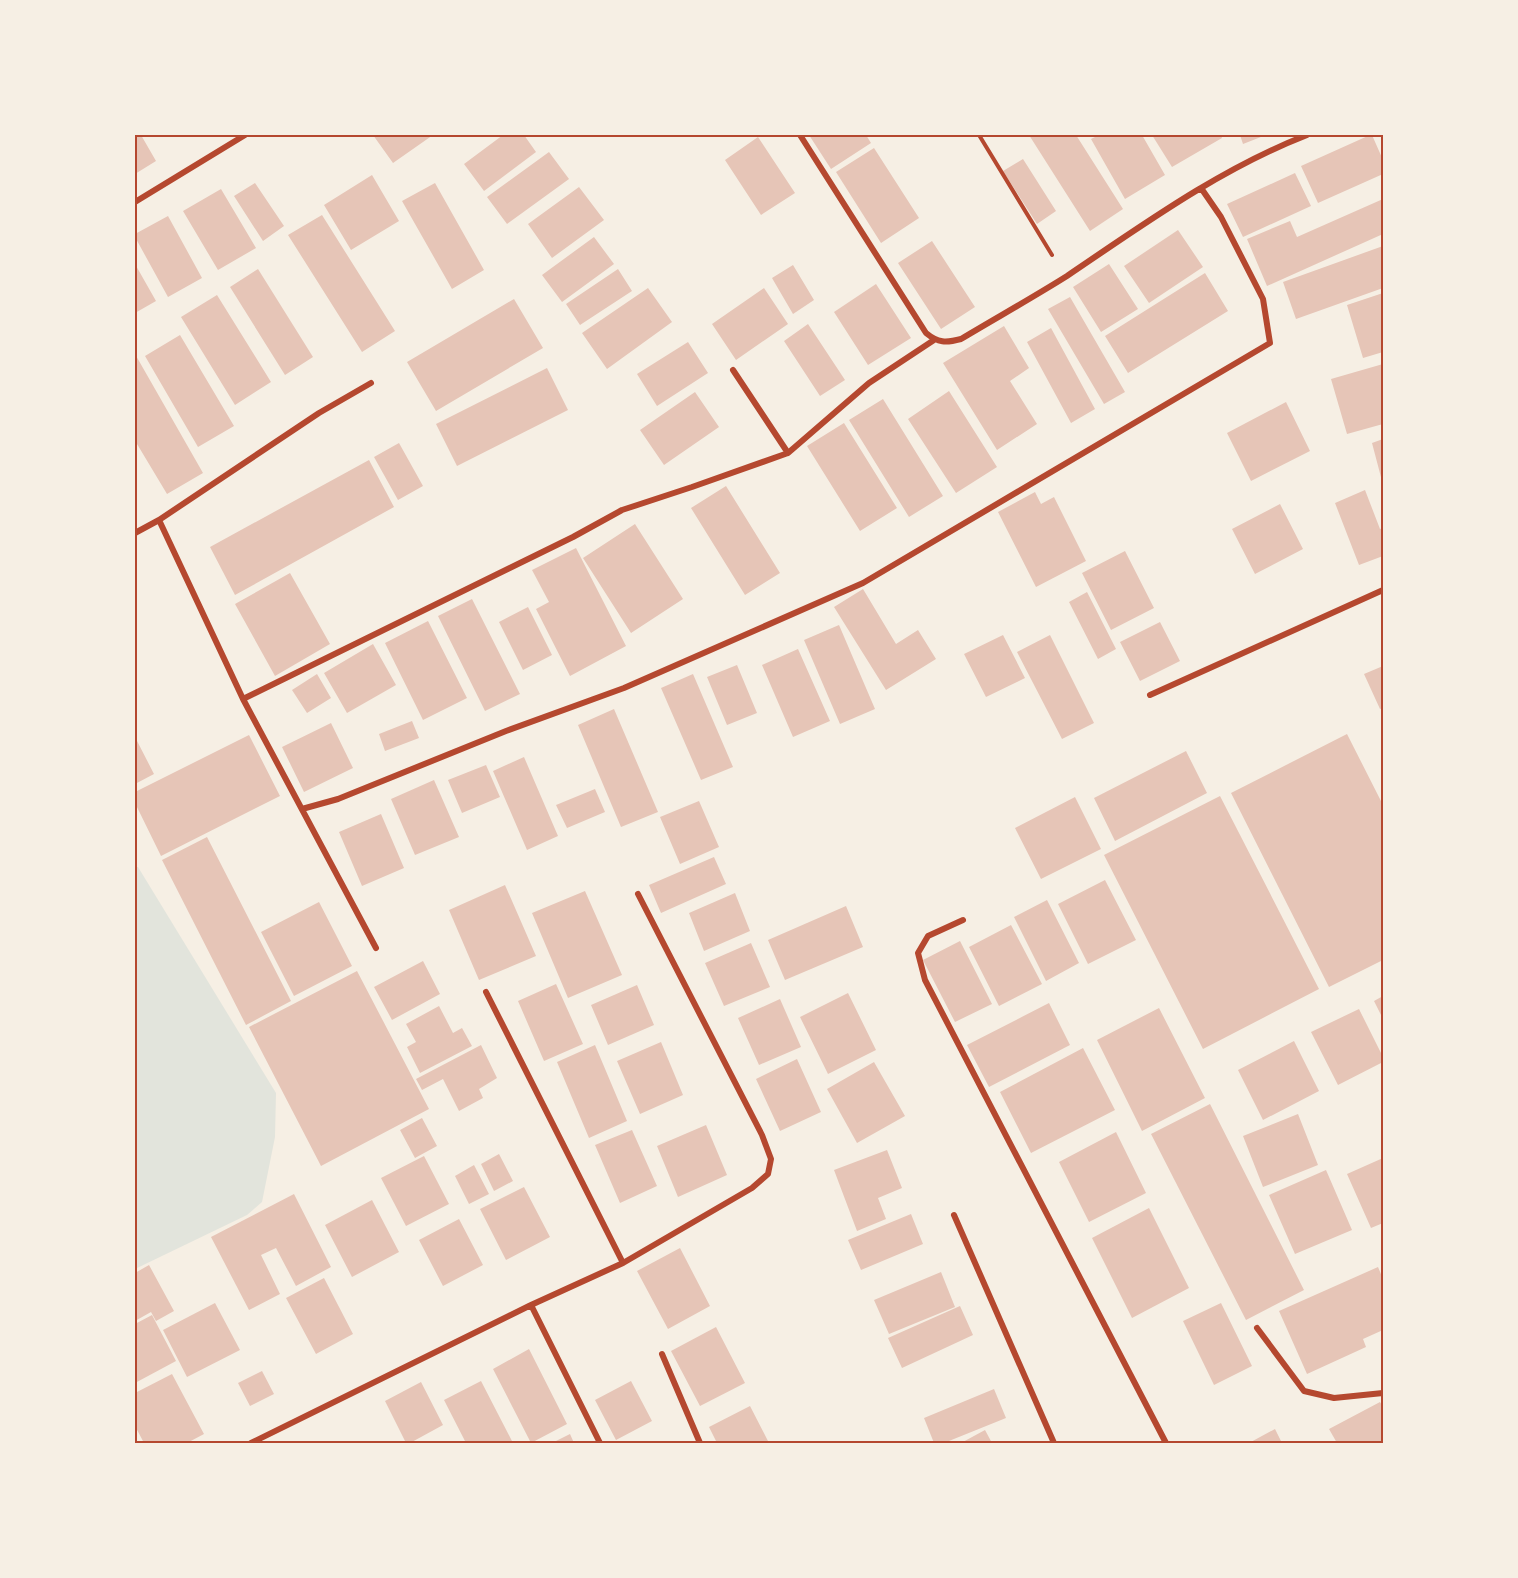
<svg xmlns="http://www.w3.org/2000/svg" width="1518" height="1578" font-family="Manrope,sans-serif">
	<rect width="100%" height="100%" fill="#f6efe4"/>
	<path fill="#e2e4dc" d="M 135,867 L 138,867 L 276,1093 L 275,1137 L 262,1202 L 247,1215 L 135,1269 Z"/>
	<path fill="#e6c5b7" d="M 135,135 L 141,135 L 156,161 L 135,174 Z
		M 373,135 L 433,135 L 393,163 Z
		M 503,135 L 524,135 L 536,152 L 484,191 L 464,164 Z
		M 809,135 L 866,135 L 871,143 L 831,169 Z
		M 1029,135 L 1076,135 L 1123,209 L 1090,231 Z
		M 1099,135 L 1142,135 L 1165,175 L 1125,199 L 1091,139 Z
		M 1152,135 L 1221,135 L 1222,138 L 1172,167 Z
		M 1240,135 L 1266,135 L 1243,144 Z
		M 1370,135 L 1372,135 L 1383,160 L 1383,174 L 1318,203 L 1301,166 Z
		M 758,137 L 795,193 L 761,215 L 725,160 Z
		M 874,148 L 919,218 L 881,243 L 836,172 Z
		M 549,152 L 569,179 L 507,224 L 487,197 Z
		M 1023,159 L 1056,211 L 1037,224 L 1003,171 Z
		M 1295,173 L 1311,206 L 1243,237 L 1227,204 Z
		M 372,175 L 399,221 L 351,250 L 324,205 Z
		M 255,183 L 284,226 L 263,241 L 234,196 Z
		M 435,183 L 484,270 L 452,289 L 402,201 Z
		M 579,187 L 604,220 L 552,258 L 528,224 Z
		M 221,189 L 256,248 L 218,270 L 183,211 Z
		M 1383,199 L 1383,234 L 1267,286 L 1247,239 L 1290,221 L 1297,237 Z
		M 322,215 L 395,331 L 362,352 L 288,235 Z
		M 168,216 L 202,278 L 168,297 L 135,237 L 135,234 Z
		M 1178,230 L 1203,267 L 1149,303 L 1124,266 Z
		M 594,237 L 614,264 L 562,302 L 542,275 Z
		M 932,241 L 975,307 L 941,329 L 898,263 Z
		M 1383,246 L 1383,288 L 1296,319 L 1283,282 Z
		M 135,264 L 156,301 L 135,313 Z
		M 1109,264 L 1138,309 L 1101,332 L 1073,287 Z
		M 793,265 L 814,300 L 793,314 L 772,278 Z
		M 258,269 L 313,357 L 285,375 L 230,287 Z
		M 618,269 L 632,291 L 580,325 L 566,304 Z
		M 1205,273 L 1228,311 L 1128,373 L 1105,336 Z
		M 876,284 L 911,338 L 868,365 L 834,312 Z
		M 648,288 L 672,322 L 607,369 L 582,333 Z
		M 764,288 L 788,324 L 736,360 L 712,324 Z
		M 1383,293 L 1383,352 L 1363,358 L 1347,305 Z
		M 217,295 L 271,382 L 235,405 L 181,317 Z
		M 1070,297 L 1125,392 L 1104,404 L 1048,309 Z
		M 514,299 L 543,348 L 436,411 L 407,362 Z
		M 808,324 L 845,380 L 820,396 L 784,341 Z
		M 1004,326 L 1029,368 L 1010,381 L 1037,424 L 997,450 L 943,363 Z
		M 1051,328 L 1095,409 L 1071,423 L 1027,342 Z
		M 180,335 L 234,426 L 198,447 L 145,356 Z
		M 688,342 L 708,373 L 657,406 L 637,374 Z
		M 135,354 L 203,473 L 167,494 L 137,444 L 135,445 Z
		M 1383,364 L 1383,424 L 1347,434 L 1331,379 Z
		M 547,368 L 568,410 L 457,466 L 436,424 Z
		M 949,391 L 997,467 L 956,493 L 908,419 Z
		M 695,392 L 719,427 L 664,465 L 640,430 Z
		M 883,399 L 943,496 L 909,517 L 849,420 Z
		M 1286,402 L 1310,451 L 1251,481 L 1227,433 Z
		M 844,423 L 897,508 L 860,531 L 807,446 Z
		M 1383,439 L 1383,481 L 1382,481 L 1372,443 Z
		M 399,443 L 423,486 L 398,500 L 374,457 Z
		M 369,460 L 394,507 L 235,595 L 210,547 Z
		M 726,486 L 780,573 L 745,595 L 691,508 Z
		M 1365,490 L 1380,529 L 1383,528 L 1383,556 L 1359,565 L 1335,503 Z
		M 1035,492 L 1041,504 L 1054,497 L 1086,561 L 1036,587 L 998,512 Z
		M 1280,504 L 1303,549 L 1255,574 L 1232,529 Z
		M 635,524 L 683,599 L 631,633 L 583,558 Z
		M 576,548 L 626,646 L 570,676 L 536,609 L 549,602 L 532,570 Z
		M 1125,551 L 1154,608 L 1111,630 L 1082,573 Z
		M 290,573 L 330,644 L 275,676 L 235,604 Z
		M 863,589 L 896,644 L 918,630 L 936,659 L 886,690 L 834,607 Z
		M 1087,592 L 1116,649 L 1098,659 L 1069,602 Z
		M 472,599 L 520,694 L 485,711 L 438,616 Z
		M 528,607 L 552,655 L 523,670 L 499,622 Z
		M 428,621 L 467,698 L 423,720 L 385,643 Z
		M 1160,622 L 1180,661 L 1140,681 L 1120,642 Z
		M 839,625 L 875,709 L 840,724 L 804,640 Z
		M 1003,635 L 1025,678 L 986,697 L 964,654 Z
		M 1050,635 L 1094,723 L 1062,739 L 1017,652 Z
		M 373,644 L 396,685 L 347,713 L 324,673 Z
		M 798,649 L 830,721 L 793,737 L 762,665 Z
		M 737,665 L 757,713 L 727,725 L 707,677 Z
		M 1383,666 L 1383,708 L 1380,709 L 1364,674 Z
		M 317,674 L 331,698 L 307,713 L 292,690 Z
		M 693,674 L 733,767 L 701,780 L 661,688 Z
		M 614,709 L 658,812 L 621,827 L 578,725 Z
		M 412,721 L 419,738 L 385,751 L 379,734 Z
		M 331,723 L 353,768 L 304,792 L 282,747 Z
		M 1347,734 L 1383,805 L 1383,960 L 1329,987 L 1231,793 Z
		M 249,735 L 280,796 L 161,856 L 135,803 L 135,792 Z
		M 135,737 L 154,774 L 135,784 Z
		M 1186,751 L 1207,793 L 1115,841 L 1094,798 Z
		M 524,757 L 558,836 L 527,850 L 493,771 Z
		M 486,765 L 500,797 L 462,813 L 448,780 Z
		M 434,780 L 459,837 L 415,855 L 391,799 Z
		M 595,789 L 605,812 L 567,828 L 556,805 Z
		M 1220,796 L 1319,989 L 1203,1049 L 1104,855 Z
		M 1075,797 L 1101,849 L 1041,879 L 1015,828 Z
		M 699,801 L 719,847 L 680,864 L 660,817 Z
		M 381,814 L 404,868 L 362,886 L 339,832 Z
		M 207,837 L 291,1001 L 246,1025 L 162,860 Z
		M 714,857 L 726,884 L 661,913 L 649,885 Z
		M 1105,880 L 1136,940 L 1088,964 L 1058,904 Z
		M 505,885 L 536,956 L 479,980 L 449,910 Z
		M 585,891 L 622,975 L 568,998 L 532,913 Z
		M 735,893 L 750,931 L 704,951 L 689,913 Z
		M 1047,900 L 1079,963 L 1046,981 L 1014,917 Z
		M 319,902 L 352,966 L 294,996 L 261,932 Z
		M 846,906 L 863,947 L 785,980 L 768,940 Z
		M 1011,925 L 1042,984 L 999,1006 L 969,947 Z
		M 960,941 L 992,1004 L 955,1022 L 923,960 Z
		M 751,943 L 770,987 L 724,1006 L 705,963 Z
		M 423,961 L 440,994 L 392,1020 L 374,987 Z
		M 357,971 L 429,1109 L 321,1166 L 249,1027 Z
		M 556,984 L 583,1044 L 544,1061 L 518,1001 Z
		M 637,985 L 654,1025 L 608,1045 L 591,1005 Z
		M 848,993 L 876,1050 L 828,1074 L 800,1017 Z
		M 1383,996 L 1383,1019 L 1374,1001 Z
		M 780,999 L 801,1047 L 759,1065 L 738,1018 Z
		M 1049,1003 L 1070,1045 L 989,1087 L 967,1045 Z
		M 439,1006 L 453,1033 L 462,1028 L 472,1046 L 420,1073 L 407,1047 L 416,1042 L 406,1024 Z
		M 1159,1008 L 1205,1098 L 1142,1131 L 1097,1040 Z
		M 1359,1009 L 1383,1057 L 1383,1062 L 1338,1085 L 1311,1032 Z
		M 1294,1041 L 1319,1091 L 1263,1120 L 1238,1070 Z
		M 661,1042 L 683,1095 L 640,1114 L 617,1061 Z
		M 481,1045 L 497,1078 L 479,1089 L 483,1098 L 459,1111 L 443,1079 L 422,1090 L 416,1079 Z
		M 595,1045 L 627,1121 L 589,1138 L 557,1062 Z
		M 1083,1048 L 1115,1110 L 1031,1153 L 1000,1092 Z
		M 797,1059 L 821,1112 L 780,1131 L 756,1079 Z
		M 874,1062 L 905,1116 L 857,1143 L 827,1089 Z
		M 1210,1104 L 1304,1290 L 1246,1320 L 1151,1134 Z
		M 1298,1114 L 1318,1165 L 1263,1187 L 1243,1136 Z
		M 422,1118 L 437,1146 L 415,1158 L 400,1130 Z
		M 706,1125 L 727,1175 L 678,1197 L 657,1146 Z
		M 632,1130 L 657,1186 L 620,1203 L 595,1145 Z
		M 1116,1132 L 1146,1193 L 1089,1222 L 1059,1162 Z
		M 887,1150 L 902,1188 L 878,1198 L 886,1219 L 857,1231 L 834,1170 Z
		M 499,1154 L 513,1181 L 494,1191 L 481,1164 Z
		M 424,1156 L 449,1204 L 406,1226 L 381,1178 Z
		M 1383,1158 L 1383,1223 L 1371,1228 L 1347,1174 Z
		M 474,1165 L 489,1194 L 469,1204 L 455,1176 Z
		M 1326,1170 L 1352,1230 L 1295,1254 L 1269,1195 Z
		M 524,1187 L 550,1237 L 506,1260 L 480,1209 Z
		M 294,1194 L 331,1267 L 296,1286 L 276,1248 L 261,1255 L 280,1294 L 249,1310 L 211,1237 Z
		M 372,1200 L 399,1252 L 352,1277 L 325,1225 Z
		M 1149,1208 L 1189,1288 L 1132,1318 L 1092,1238 Z
		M 911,1214 L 923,1244 L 861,1270 L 848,1240 Z
		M 459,1219 L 483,1265 L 443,1286 L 419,1240 Z
		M 680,1248 L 710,1306 L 668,1329 L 637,1271 Z
		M 149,1265 L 174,1311 L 156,1321 L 151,1312 L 135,1321 L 135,1273 Z
		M 1378,1267 L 1383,1279 L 1383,1330 L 1363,1339 L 1366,1347 L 1307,1374 L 1279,1311 Z
		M 941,1272 L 955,1307 L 889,1334 L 874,1300 Z
		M 324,1278 L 353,1334 L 316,1354 L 286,1298 Z
		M 215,1303 L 240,1350 L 187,1377 L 163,1330 Z
		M 1221,1303 L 1252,1366 L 1214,1385 L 1183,1321 Z
		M 960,1306 L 973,1335 L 902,1368 L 888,1338 Z
		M 152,1315 L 176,1361 L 135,1383 L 135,1324 Z
		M 716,1327 L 745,1383 L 700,1406 L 671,1351 Z
		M 529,1349 L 567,1424 L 531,1443 L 493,1369 Z
		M 262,1371 L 274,1394 L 250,1406 L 238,1383 Z
		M 172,1374 L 204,1434 L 187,1443 L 144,1443 L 135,1426 L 135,1393 Z
		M 481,1381 L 513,1443 L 466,1443 L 444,1400 Z
		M 631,1381 L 652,1421 L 616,1440 L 595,1400 Z
		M 421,1382 L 443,1425 L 410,1443 L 406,1443 L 385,1401 Z
		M 994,1389 L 1006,1418 L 944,1443 L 934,1443 L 924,1418 Z
		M 1380,1402 L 1383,1407 L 1383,1443 L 1337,1443 L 1329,1429 Z
		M 750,1406 L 769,1443 L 717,1443 L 709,1427 Z
		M 1275,1429 L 1282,1443 L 1249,1443 Z
		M 985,1430 L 992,1443 L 961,1443 Z
		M 570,1434 L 574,1443 L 552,1443 Z"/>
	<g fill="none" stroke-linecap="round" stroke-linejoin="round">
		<path stroke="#b5482f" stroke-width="4" d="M 979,135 L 1052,255"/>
		<path stroke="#b5482f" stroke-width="6" d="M 800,135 L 926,333 C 938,343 946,343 961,339 C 996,318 1032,298 1067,276 C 1144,224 1220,169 1307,135
			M 135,202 L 245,135
			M 733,370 L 788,453
			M 159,520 L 243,699 L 376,948
			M 135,533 L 159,520 L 319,413 L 371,383
			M 1150,695 L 1383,590
			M 243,699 L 573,537 L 622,510 L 692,487 L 788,453 L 869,383 L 934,340
			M 302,809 L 338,799 L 506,731 L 624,688 L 863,583 L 1270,343 L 1263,299 L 1221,217 L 1201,188
			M 963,920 L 928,936 L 918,953 L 925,980 L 1166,1443
			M 486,992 L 623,1263
			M 954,1215 L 1054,1443
			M 531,1305 L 600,1443
			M 1257,1328 L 1304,1391 L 1334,1398 L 1383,1393
			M 662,1354 L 700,1443
			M 251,1443 L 531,1305 L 623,1263 L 752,1188 L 768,1174 L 771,1159 L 762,1135 L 638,894"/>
	</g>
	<rect width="1518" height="1578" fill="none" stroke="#f6efe4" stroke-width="273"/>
	<rect x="136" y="136" width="1246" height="1306" fill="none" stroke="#b5482f" stroke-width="2"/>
</svg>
